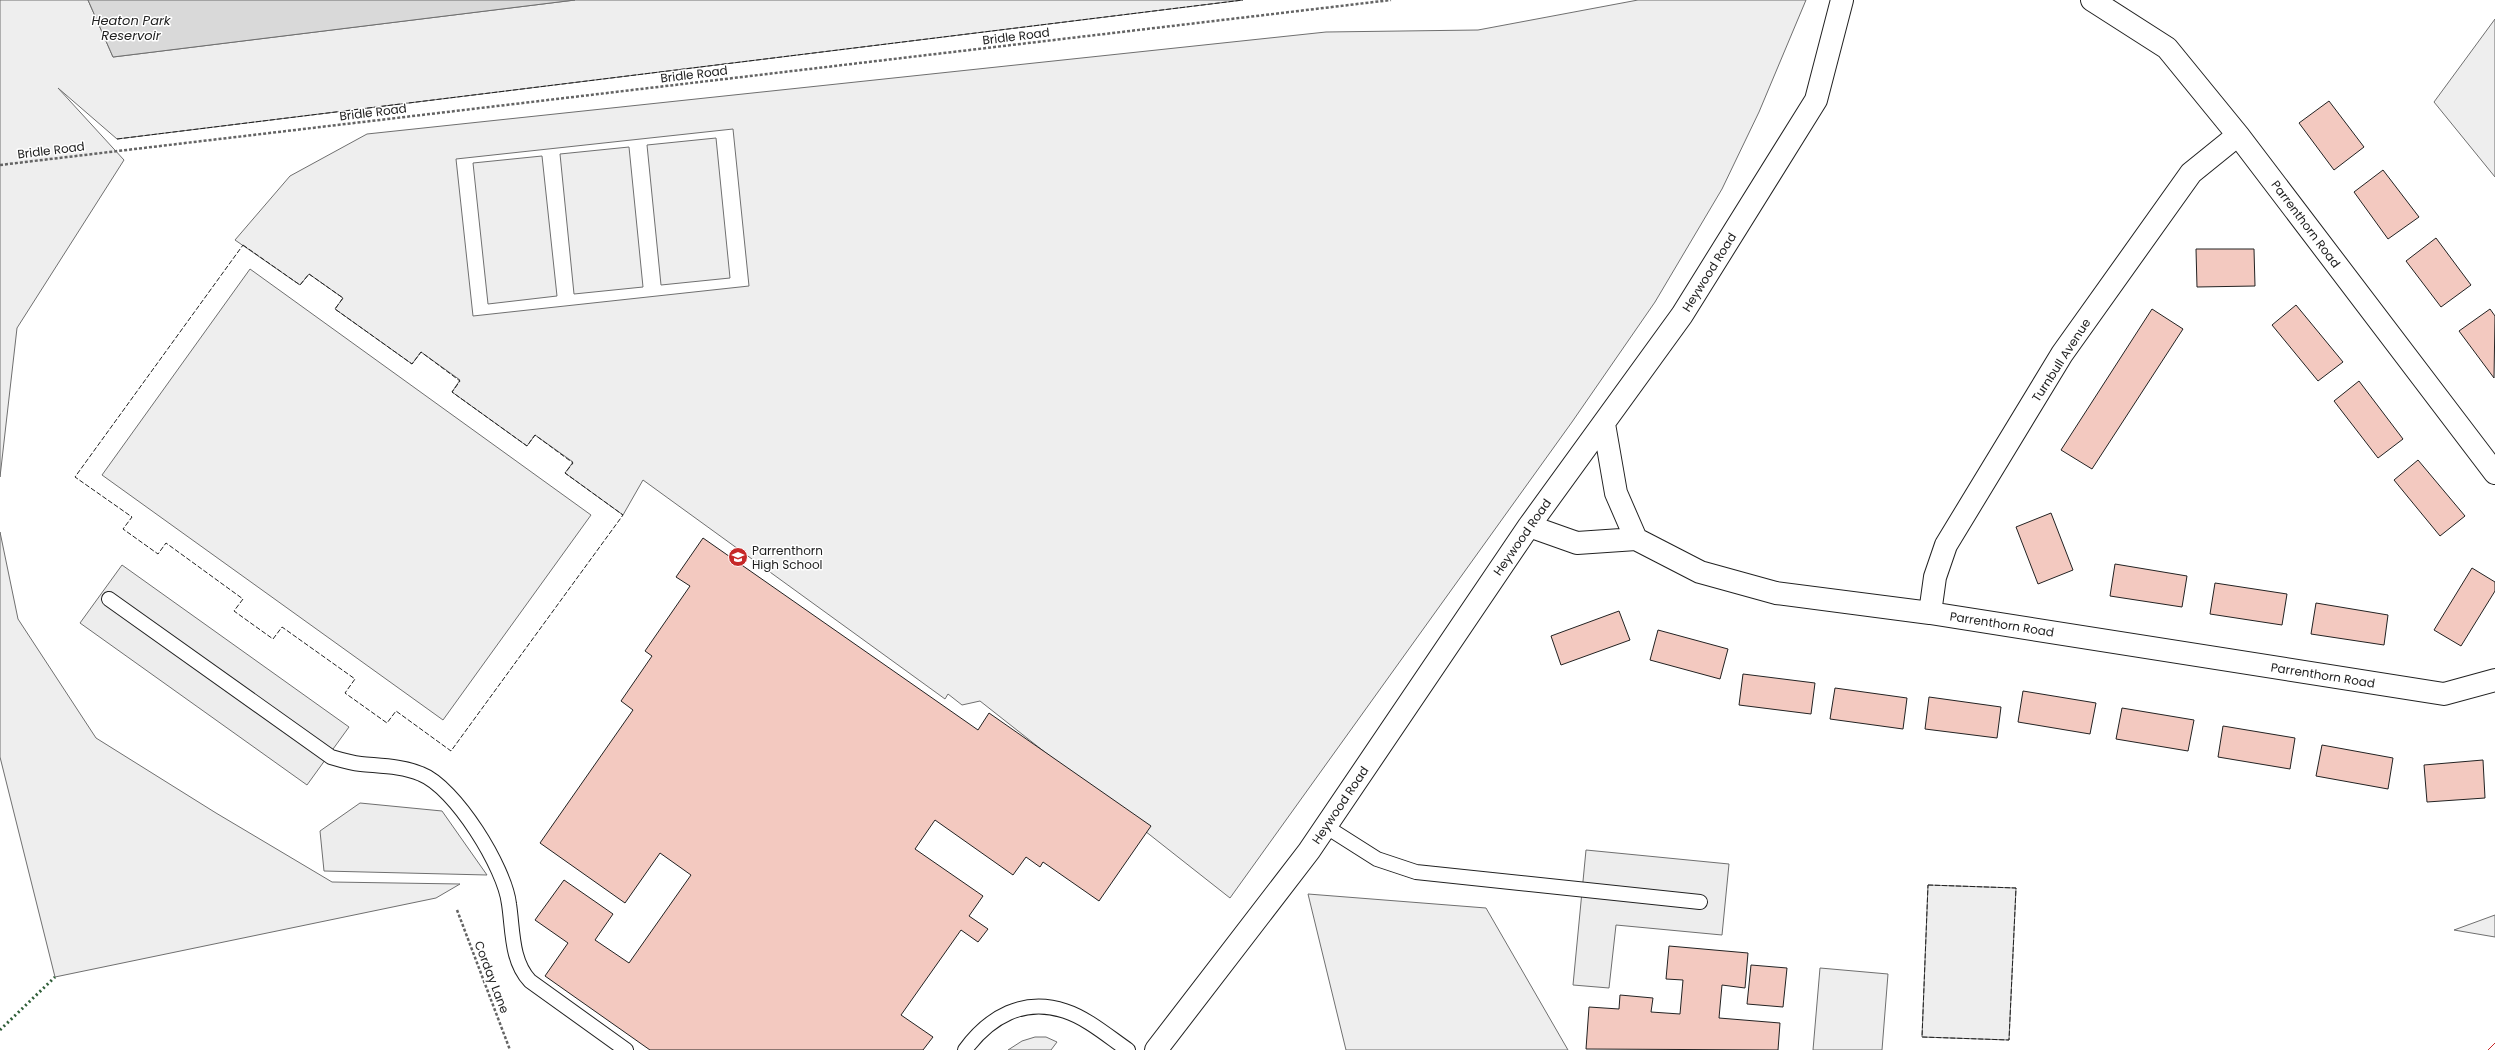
<svg xmlns="http://www.w3.org/2000/svg" width="2495" height="1050" font-family="Poppins,sans-serif">
	<rect width="100%" height="100%" fill="#fff"/>
	<path fill="#eee" stroke="#6f6f6f" fill-rule="evenodd" d="M 0,0 L 88,0 L 113,57 L 575,0 L 1243,0 L 117,139 L 58,88 L 124,160 L 17,328 L 0,477 Z
		M 1638,0 L 1806,0 L 1759,112 L 1722,189 L 1655,302 L 1572,422 L 1230,898 L 980,701 L 962,705 L 948,694 L 945,699 L 643,480 L 623,515 L 565,473 L 573,462 L 535,435 L 527,446 L 452,392 L 460,380 L 421,352 L 412,364 L 335,309 L 343,298 L 309,274 L 300,285 L 235,240 L 290,176 L 367,134 L 1326,32 L 1478,30 ZM 733,129 L 749,286 L 473,316 L 456,159 Z
		M 2495,19 L 2495,177 L 2434,102 Z
		M 716,138 L 730,278 L 661,285 L 647,145 Z
		M 629,147 L 643,287 L 574,294 L 560,154 Z
		M 542,156 L 557,296 L 488,304 L 473,163 Z
		M 250,269 L 591,515 L 443,720 L 102,475 Z
		M 0,532 L 18,619 L 96,738 L 216,813 L 332,882 L 460,884 L 436,898 L 55,977 L 0,757 Z
		M 1928,885 L 2016,888 L 2009,1040 L 1922,1037 Z
		M 1308,894 L 1486,908 L 1568,1050 L 1346,1050 Z
		M 2495,915 L 2495,937 L 2454,930 Z
		M 1820,968 L 1888,974 L 1882,1050 L 1813,1050 Z
		M 1035,1037 L 1046,1037 L 1057,1042 L 1051,1050 L 1008,1050 L 1022,1041 Z"/>
	<path fill="#ededed" stroke="#6f6f6f" d="M 122,565 L 349,727 L 307,785 L 80,623 Z
		M 360,803 L 442,811 L 487,875 L 324,871 L 320,831 Z
		M 1586,850 L 1729,864 L 1722,935 L 1616,925 L 1609,988 L 1573,985 Z"/>
	<path fill="#d9d9d9" stroke="#6f6f6f" d="M 88,0 L 575,0 L 113,57 Z"/>
	<path fill="#f3c9c0" stroke="#222" d="M 2329,101 L 2364,147 L 2334,170 L 2299,123 Z
		M 2383,170 L 2419,217 L 2388,239 L 2354,192 Z
		M 2436,238 L 2471,285 L 2441,307 L 2406,261 Z
		M 2196,249 L 2254,249 L 2255,286 L 2197,287 Z
		M 2296,305 L 2343,362 L 2318,381 L 2272,325 Z
		M 2152,309 L 2183,329 L 2092,469 L 2061,450 Z
		M 2490,309 L 2495,316 L 2494,378 L 2459,331 Z
		M 2359,381 L 2403,439 L 2378,458 L 2334,401 Z
		M 2418,460 L 2465,516 L 2440,536 L 2394,480 Z
		M 2051,513 L 2073,570 L 2038,584 L 2016,527 Z
		M 703,538 L 978,730 L 989,713 L 1151,826 L 1099,901 L 1043,862 L 1040,867 L 1026,857 L 1013,875 L 935,820 L 915,849 L 983,896 L 969,916 L 988,929 L 978,942 L 961,930 L 901,1015 L 933,1037 L 923,1050 L 650,1050 L 545,976 L 568,943 L 535,920 L 564,880 L 613,914 L 595,940 L 629,963 L 691,875 L 660,853 L 625,903 L 540,843 L 633,710 L 621,701 L 652,656 L 645,651 L 690,586 L 676,577 Z
		M 2115,564 L 2187,576 L 2182,607 L 2110,596 Z
		M 2472,568 L 2495,582 L 2495,591 L 2461,646 L 2434,630 Z
		M 2215,583 L 2287,594 L 2282,625 L 2210,614 Z
		M 2316,603 L 2388,615 L 2384,645 L 2311,634 Z
		M 1619,611 L 1630,640 L 1561,665 L 1551,636 Z
		M 1658,630 L 1728,649 L 1720,679 L 1650,660 Z
		M 1743,674 L 1815,683 L 1811,714 L 1739,705 Z
		M 1835,688 L 1907,698 L 1903,729 L 1830,719 Z
		M 2023,691 L 2096,703 L 2090,734 L 2018,722 Z
		M 1929,697 L 2001,707 L 1997,738 L 1925,729 Z
		M 2122,708 L 2194,720 L 2188,751 L 2116,739 Z
		M 2223,726 L 2295,738 L 2290,769 L 2218,757 Z
		M 2322,745 L 2393,758 L 2388,789 L 2316,776 Z
		M 2483,760 L 2485,798 L 2427,802 L 2424,765 Z
		M 1669,946 L 1748,953 L 1745,988 L 1722,985 L 1719,1018 L 1780,1023 L 1778,1050 L 1586,1049 L 1589,1007 L 1619,1009 L 1620,995 L 1653,998 L 1651,1012 L 1680,1014 L 1683,980 L 1666,979 Z
		M 1751,965 L 1787,968 L 1783,1007 L 1747,1004 Z"/>
	<g fill="none" stroke-linecap="round" stroke-linejoin="round">
		<defs>
			<path id="service" d="M 109,599 L 331,757 C 341,760 351,763 361,764 C 381,766 402,766 421,774 C 455,787 505,868 509,904 C 513,930 511,961 530,981 L 626,1050
				M 1325,826 L 1377,859 L 1416,872 L 1700,902
				M 965,1050 C 989,1017 1024,997 1065,1011 C 1087,1018 1109,1037 1128,1050"/>
			<path id="minor" d="M 2092,0 L 2167,48 L 2238,135 L 2495,473
				M 1604,424 L 1616,493 L 1636,539 L 1700,572 L 1776,593 L 1930,613 L 2444,694 L 2495,680
				M 1529,526 L 1577,543 L 1636,539
				M 1930,613 L 1935,577 L 1946,545 L 2062,354 L 2191,173 L 2238,135
				M 1156,1050 L 1309,851 L 1529,526 L 1682,315 L 1816,100 L 1842,0"/>
		</defs>
		<use href="#service" stroke="#222" stroke-width="16"/>
		<use href="#minor" stroke="#222" stroke-width="24"/>
		<path stroke="#646464" stroke-width="2.5" stroke-dasharray="3 2" stroke-linecap="butt" d="M 0,165 L 1391,0
			M 457,910 L 510,1050"/>
		<use href="#service" stroke="#fff" stroke-width="14"/>
		<use href="#minor" stroke="#fff" stroke-width="22"/>
		<path stroke="#2f5e38" stroke-width="3" stroke-dasharray="2 3" stroke-linecap="butt" d="M 0,1030 L 55,977"/>
		<path stroke="#222" stroke-width="1" stroke-dasharray="5 2" stroke-linecap="butt" d="M 117,139 L 1243,0
			M 243,245 L 300,285 L 309,274 L 343,298 L 335,309 L 412,364 L 421,352 L 460,381 L 452,392 L 527,446 L 535,435 L 573,463 L 565,473 L 623,515 L 451,751 L 396,711 L 387,723 L 345,693 L 355,679 L 282,627 L 273,639 L 234,611 L 243,599 L 166,543 L 158,554 L 123,529 L 132,517 L 75,477 Z
			M 1928,885 L 2016,888 L 2009,1040 L 1922,1037 Z"/>
		<path stroke="#c62828" stroke-width="1" stroke-dasharray="14 3 2 3" stroke-linecap="butt" d="M 2488,1050 L 2495,1043"/>
	</g>
	<defs>
		<symbol id="school-disc" viewBox="-11 -11 22 22"><circle r="9.5" fill="#c62828" stroke="#fff"/><path d="M0-5L7-2L0 1L-7-2ZM-4 1L0 2.5L4 1V4Q0 6-4 4Z" fill="#fff"/></symbol>
	</defs>
	<g fill-rule="evenodd">
		<use href="#school-disc" x="727" y="546" width="22" height="22"/>
	</g>
	<g text-anchor="middle" dominant-baseline="central" stroke-width="3" stroke-linejoin="round" paint-order="stroke">
		<g font-size="12" fill="#222" stroke="#fff">
			<text transform="translate(1016 36) rotate(-7)">Bridle Road</text>
			<text transform="translate(694 74) rotate(-7)">Bridle Road</text>
			<text transform="translate(373 112) rotate(-7)">Bridle Road</text>
			<text transform="translate(51 150) rotate(-7)">Bridle Road</text>
			<text transform="translate(2306 224) rotate(53)">Parrenthorn Road</text>
			<text transform="translate(1709 272) rotate(-58)">Heywood Road</text>
			<text transform="translate(2061 360) rotate(-57)">Turnbull Avenue</text>
			<text transform="translate(1522 537) rotate(-55)">Heywood Road</text>
			<text transform="translate(2002 624) rotate(9)">Parrenthorn Road</text>
			<text transform="translate(2323 675) rotate(9)">Parrenthorn Road</text>
			<text transform="translate(1340 805) rotate(-56)">Heywood Road</text>
			<text transform="translate(492 977) rotate(69)">Corday Lane</text>
		</g>
		<g font-size="12" fill="#222" stroke="#fff" text-anchor="start">
			<text x="752" y="550">Parrenthorn<tspan x="752" dy="14">High School</tspan></text>
		</g>
		<g font-size="13" font-style="italic" fill="#222" stroke="#fff">
			<text x="131" y="20">Heaton Park<tspan x="131" dy="15">Reservoir</tspan></text>
		</g>
	</g>
</svg>
